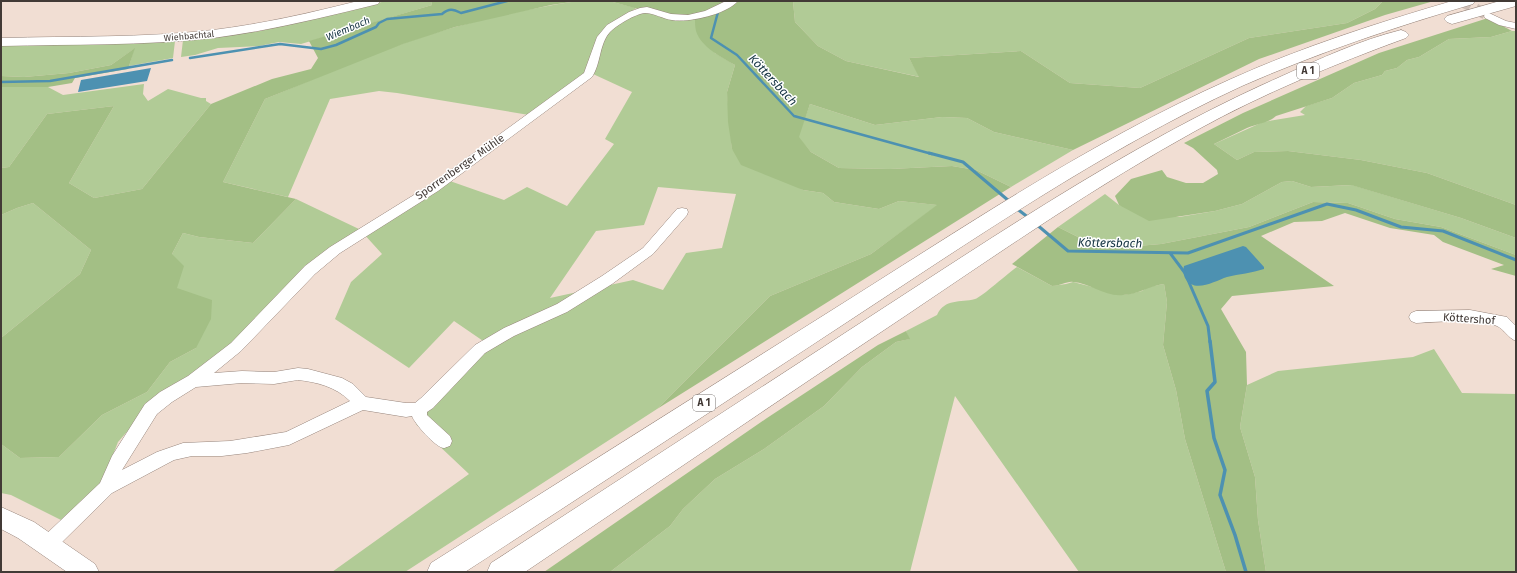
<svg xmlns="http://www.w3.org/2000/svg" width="1517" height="573" font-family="'Fira Sans',sans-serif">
	<rect width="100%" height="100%" fill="#f1ded3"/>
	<path fill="#b1cb96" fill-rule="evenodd" d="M 386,1 L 431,1 L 432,5 L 301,44 L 279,42 L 259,46 L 218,48 L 195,55 L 181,57 L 183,40 L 260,31 Z
		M 793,1 L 1383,1 L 1375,9 L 1347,23 L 1249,38 L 1140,88 L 1070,83 L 1021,51 L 909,58 L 920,77 L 846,61 L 818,46 L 795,22 Z
		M 571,2 L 613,2 L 636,8 L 601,33 L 587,73 L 529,115 L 397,93 L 379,91 L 330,99 L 288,197 L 223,182 L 265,99 C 327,74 390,45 455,27 C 491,17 534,8 571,2 Z
		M 637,11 L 695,18 L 715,53 L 735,65 L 727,92 L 732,149 L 803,190 L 823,193 L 834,202 L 879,209 L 899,201 L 938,205 L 871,254 L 770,296 L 657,409 L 405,572 L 332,572 L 469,474 L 416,424 L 489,345 L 454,321 L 409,368 L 335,319 L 351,282 L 382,254 L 363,233 L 447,180 L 504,200 L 527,187 L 567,206 L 614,144 L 605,139 L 632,92 L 593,74 L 604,38 L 607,33 ZM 658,187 L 736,194 L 722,248 L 686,253 L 663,290 L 633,280 L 550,298 L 596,231 L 644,225 Z
		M 1512,31 L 1516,31 L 1516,205 L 1427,173 L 1361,160 L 1288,151 L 1254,152 L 1237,160 L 1214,144 L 1263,122 L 1305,115 L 1300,112 L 1306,106 L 1332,98 L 1354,83 L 1382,75 L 1385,71 L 1397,68 L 1407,60 L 1419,57 L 1449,39 L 1491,37 Z
		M 175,41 L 173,58 L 129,66 L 134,49 L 111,65 L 69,73 L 24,77 L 1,76 L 1,46 Z
		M 144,84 L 143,94 L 148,101 L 168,89 L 201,98 L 206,98 L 206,101 L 211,104 L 142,189 L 94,198 L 69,183 L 114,106 L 47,114 L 9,167 L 1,168 L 1,87 L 48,87 L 63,95 Z
		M 810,104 L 875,125 L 942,117 L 967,118 L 994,132 L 1073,150 L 1011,187 L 976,170 L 952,166 L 890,169 L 839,168 L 811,152 L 798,137 Z
		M 1292,181 L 1311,187 L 1352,185 L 1461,218 L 1516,238 L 1516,255 L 1441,227 L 1395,219 L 1348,203 L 1313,202 L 1249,227 L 1161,244 L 1102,249 L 1058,227 L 1105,194 L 1119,205 L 1179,217 L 1215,211 L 1242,204 L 1282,182 Z
		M 296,199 L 361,230 L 227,347 L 146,410 L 118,442 L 102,483 L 61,520 L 11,495 L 1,493 L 1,444 L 20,458 L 59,457 L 102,415 L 147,392 L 170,362 L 196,348 L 177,288 L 172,254 L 183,233 L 199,237 L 253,243 Z
		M 33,203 L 91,250 L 80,274 L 1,338 L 1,215 L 17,208 Z
		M 1017,267 L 1052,286 L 1066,284 L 1073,282 L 1124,295 L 1142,291 L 1148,287 L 1164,284 L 1167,302 L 1163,345 L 1176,390 L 1185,439 L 1226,572 L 1079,572 L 955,396 L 910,572 L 610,572 L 670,526 L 683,509 L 715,479 L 764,449 L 824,406 L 862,367 L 896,342 L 909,339 L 906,331 L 937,315 C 945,298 960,303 975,299 C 982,297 1008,273 1017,267 Z
		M 1434,349 L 1462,393 L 1516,394 L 1516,572 L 1266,572 L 1258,520 L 1255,477 L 1240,427 L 1247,385 L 1278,371 L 1413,357 Z"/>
	<path fill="#a3bf85" d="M 431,1 L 793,1 L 795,22 L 818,46 L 846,61 L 919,77 L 909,58 L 1021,51 L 1070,83 L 1140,88 L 1249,38 L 1347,23 L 1375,9 L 1383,1 L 1434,1 L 1385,15 L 1259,59 L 1073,150 L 994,132 L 967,118 L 942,117 L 875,125 L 810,104 L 799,137 L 811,152 L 839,168 L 890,169 L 952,166 L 976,170 L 1011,187 L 657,409 L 770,296 L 871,254 L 937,205 L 899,201 L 879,209 L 834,202 L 823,193 L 803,190 L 741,165 L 732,149 L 728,122 L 727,92 L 735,65 C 721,57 701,47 696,31 C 695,27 695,22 695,18 L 674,19 L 613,2 L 571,2 L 551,5 L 455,27 L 403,44 L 265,99 L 223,182 L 296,199 L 253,243 L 199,237 L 183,233 L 172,254 L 184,266 L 177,288 L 212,300 L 211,319 L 196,348 L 170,362 L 147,392 L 102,415 L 59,457 L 20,458 L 1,444 L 1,338 L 80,274 L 91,250 L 33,203 L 17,208 L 1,215 L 1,168 L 9,167 L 47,114 L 114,106 L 69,183 L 94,198 L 142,189 L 211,104 L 272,79 L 311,69 L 318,58 L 309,41 L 432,5 Z
		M 1488,18 L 1512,31 L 1491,37 L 1449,39 L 1419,57 L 1407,60 L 1397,68 L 1385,71 L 1382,75 L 1354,83 L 1332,98 L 1276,116 C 1269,123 1257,124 1247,128 C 1236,133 1225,139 1214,144 L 1237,160 L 1254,152 L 1288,151 L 1361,160 L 1427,173 L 1516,205 L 1516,238 L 1461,218 L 1351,185 L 1311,187 L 1292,181 L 1282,182 L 1242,204 L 1215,211 L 1149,221 L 1119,205 L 1115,196 L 1131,179 L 1162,170 L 1167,177 L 1186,183 L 1203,183 L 1218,174 L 1217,170 L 1193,148 L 1184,143 L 1243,113 L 1379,53 Z
		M 135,48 L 128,69 L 75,78 L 72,83 L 48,87 L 1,87 L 1,76 L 24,77 L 69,73 L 111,65 Z
		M 1313,202 L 1348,203 L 1395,219 L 1441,227 L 1516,255 L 1516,276 L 1491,269 L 1504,265 L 1443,242 L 1434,235 L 1390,228 L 1345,213 L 1322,221 L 1294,222 L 1261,236 L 1334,286 L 1232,296 L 1221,309 L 1246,352 L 1247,385 L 1240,427 L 1255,477 L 1258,520 L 1266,572 L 1226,572 L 1185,439 L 1176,390 L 1163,345 L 1167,302 L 1164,284 C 1149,286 1137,295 1123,295 C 1105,297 1090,283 1073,282 C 1067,281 1061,286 1052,286 L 1012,264 L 1058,227 L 1102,249 L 1161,244 L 1249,227 Z
		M 906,331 L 910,339 L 896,342 L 862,367 L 824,406 L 764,449 L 715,479 L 683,509 L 670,526 L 610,572 L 544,572 L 767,418 L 878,345 Z"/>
	<path fill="#4d91b1" d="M 151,68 L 147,81 L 78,92 L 81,80 Z
		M 1243,246 L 1246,247 L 1264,267 L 1264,269 C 1252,273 1239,274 1227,277 C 1215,281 1194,294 1185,278 C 1183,273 1183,270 1184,266 Z"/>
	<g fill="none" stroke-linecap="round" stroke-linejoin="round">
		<path stroke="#4d91b1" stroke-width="2.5" d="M 718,12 L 711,38 L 737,55 L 794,116 L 932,154
			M 190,58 L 280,44 L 321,49 L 336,45 L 376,27 L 379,23 L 387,19 L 442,14 C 449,8 453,9 461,13 L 507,1
			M 1,82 L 50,81 L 172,60"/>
		<path stroke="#4d91b1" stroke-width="3" d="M 929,153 L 963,162 L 1009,201
			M 1016,208 L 1029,218
			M 1036,224 L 1068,251 L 1188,253 L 1327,204 L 1356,210 L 1401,227 L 1443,231 L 1516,260
			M 1170,253 L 1185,273
			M 1188,280 L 1208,326 L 1210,342"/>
		<path stroke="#4d91b1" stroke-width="3.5" d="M 1210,341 L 1215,382 L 1207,391 L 1214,438 L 1225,470 L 1220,495 L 1235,535 L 1246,572"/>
		<path stroke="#cebdb4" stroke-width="11" stroke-dasharray="11 5.5" stroke-linecap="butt" d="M 1461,1 L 1489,16"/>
		<defs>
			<path id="minor" d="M 726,1 L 738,1 C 727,14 689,23 672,20 C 663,19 654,13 645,13 C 635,14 617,25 610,32 C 599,44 601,64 592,77 L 438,191 L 340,253 L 315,274 L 241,351 L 214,373 L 242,371 L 274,372 L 298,368 L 308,369 L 342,378 L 353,384 L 366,397 L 406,403 L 415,403 L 421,398 L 475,345 L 504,328 L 557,304 L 602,276 L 643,248 L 677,209 L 682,208 L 687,209 L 688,212 L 687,215 L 653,254 L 612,284 L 567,312 L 514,336 L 485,353 L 433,408 L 427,412 L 427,415 L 450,436 L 452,441 L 450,446 C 449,446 445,448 444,448 C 436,448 414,423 412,416 L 406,417 L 363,410 L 289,445 L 247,453 L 222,456 L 192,456 L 174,460 L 112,493 L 53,551 L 47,554 L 41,551 L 38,545 L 41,539 L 100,483 L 112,456 L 145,404 L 160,392 L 188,376 L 231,343 L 305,266 L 330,247 L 430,185 L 584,73 L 597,37 L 607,25 L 629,12 L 640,8 L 647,7 L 671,14 L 688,15 L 705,11 ZM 298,380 C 317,382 336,387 350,401 L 286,432 L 230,441 L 183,443 L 157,452 L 122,470 L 157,414 L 172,402 L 196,387 L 242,383 L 274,384 Z
				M 1489,13 L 1506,21 L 1516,23 L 1516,29 L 1499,25 L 1485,18 L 1484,16 L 1485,14 Z
				M 1470,310 L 1507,317 L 1516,326 L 1516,341 C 1508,338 1504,329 1497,326 C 1477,318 1438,322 1416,323 L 1411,321 L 1409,317 L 1411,313 L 1416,311 Z"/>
			<path id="major" d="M 358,1 L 380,1 L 378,4 C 324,17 269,31 213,38 C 142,46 72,44 1,46 L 1,38 C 72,36 143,38 213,30 C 262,24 310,13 358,1 Z
				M 1,507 L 34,522 L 95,564 L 99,572 L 67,572 L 18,538 L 1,529 Z"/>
			<path id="highway" d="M 1452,1 L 1475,1 L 1473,4 C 1395,27 1317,53 1242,86 C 1101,151 971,241 841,326 C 716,408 591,490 465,572 L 427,572 L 431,563 C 564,479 697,395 829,312 C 960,230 1089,142 1231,79 C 1302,47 1377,23 1452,1 Z
				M 1500,1 L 1516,1 L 1516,6 L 1452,24 L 1447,22 L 1444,19 L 1447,16 Z
				M 1401,30 L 1406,32 L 1409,35 L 1406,38 C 1335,64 1264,93 1197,130 C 1097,185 1003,250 908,314 C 780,399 653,486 525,572 L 487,572 L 491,563 C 637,468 782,374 928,279 C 1042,205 1157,131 1282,76 C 1320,59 1360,40 1401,30 Z"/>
		</defs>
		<use href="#minor" stroke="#97857c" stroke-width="1"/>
		<use href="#major" stroke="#97857c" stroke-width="1"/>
		<use href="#highway" stroke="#97857c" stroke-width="1"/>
		<use href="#minor" fill="#fff" fill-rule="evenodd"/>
		<use href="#major" fill="#fff" fill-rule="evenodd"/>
		<use href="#highway" fill="#fff" fill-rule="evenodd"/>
	</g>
	<g text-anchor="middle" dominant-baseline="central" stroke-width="3" stroke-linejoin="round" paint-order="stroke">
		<g font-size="9" fill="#423a36" stroke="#fff">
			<text transform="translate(189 36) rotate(-5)">Wiehbachtal</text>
		</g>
		<g font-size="10" font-style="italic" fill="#133241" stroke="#fff">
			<text transform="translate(348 29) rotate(-23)">Wiembach</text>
		</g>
		<g fill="#fff" stroke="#7b7572" stroke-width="1">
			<rect x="1297" y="63" width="22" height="16" rx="3"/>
			<rect x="693" y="395" width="22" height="16" rx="3"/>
		</g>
		<g font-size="10" font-weight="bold" fill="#423a36">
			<text x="1308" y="71">A 1</text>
			<text x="704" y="403">A 1</text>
		</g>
		<g font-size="11" fill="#423a36" stroke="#fff">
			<text transform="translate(460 167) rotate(-35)">Sporrenberger Mühle</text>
			<text transform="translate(1469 319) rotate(4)">Köttershof</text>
		</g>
		<g font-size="12" font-style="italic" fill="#133241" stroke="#fff">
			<text transform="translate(773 80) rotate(47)">Köttersbach</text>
			<text transform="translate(1110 243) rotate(1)">Köttersbach</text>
		</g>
	</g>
	<rect width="1517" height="573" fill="none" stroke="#423a36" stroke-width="4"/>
</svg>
